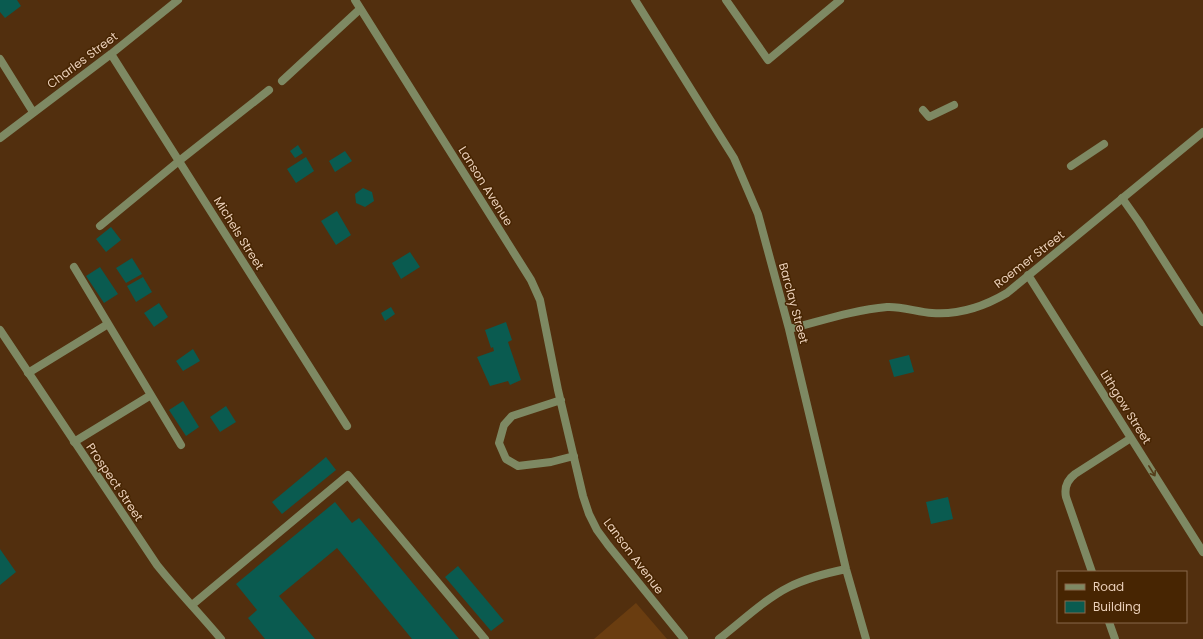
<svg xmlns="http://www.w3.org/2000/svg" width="1203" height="639" font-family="Poppins,sans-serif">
	<rect width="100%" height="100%" fill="#522f0e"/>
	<path fill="#6a3d10" d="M 636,603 L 667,639 L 594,639 Z"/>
	<path fill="#0a5b50" d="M 0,0 L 17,0 L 21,6 L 5,18 L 0,12 Z
		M 298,145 L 303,153 L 295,158 L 290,151 Z
		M 345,151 L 352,161 L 335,172 L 329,161 Z
		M 306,157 L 314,171 L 296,183 L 287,169 Z
		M 363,188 L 372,192 L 374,201 L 365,207 L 356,203 L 355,194 Z
		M 337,211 L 351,235 L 336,245 L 321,221 Z
		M 111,227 L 121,240 L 106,252 L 96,239 Z
		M 410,252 L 420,267 L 401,279 L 392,263 Z
		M 132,258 L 142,274 L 126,283 L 116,268 Z
		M 100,267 L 118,294 L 104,303 L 86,276 Z
		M 143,277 L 152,292 L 136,302 L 127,286 Z
		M 159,303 L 168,317 L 154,327 L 144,313 Z
		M 391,307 L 395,314 L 385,321 L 381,313 Z
		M 506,322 L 512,340 L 508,342 L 521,380 L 510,385 L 508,381 L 490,386 L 477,357 L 494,351 L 493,347 L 491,348 L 485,330 Z
		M 193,349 L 200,361 L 183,371 L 176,361 Z
		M 909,355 L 914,372 L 894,377 L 889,360 Z
		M 183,401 L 199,427 L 186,436 L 169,410 Z
		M 226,406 L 236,422 L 220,432 L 210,417 Z
		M 326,457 L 336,470 L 282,514 L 272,502 Z
		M 948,497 L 953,519 L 931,524 L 926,502 Z
		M 335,502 L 352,523 L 359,518 L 459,639 L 412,639 L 337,548 L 279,596 L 315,639 L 265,639 L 248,618 L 257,610 L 236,584 Z
		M 0,549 L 16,572 L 0,585 Z
		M 458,566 L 504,621 L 491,631 L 445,577 Z"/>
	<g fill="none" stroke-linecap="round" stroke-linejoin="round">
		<path stroke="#7e8963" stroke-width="8" d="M 726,0 L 768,60 L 840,0
			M 282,81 L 360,9
			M 923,110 L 929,117 L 954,105
			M 1071,166 L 1104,144
			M 1122,198 L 1139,222 L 1203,322
			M 100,226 L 179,161 L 269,90
			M 74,267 L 181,445
			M 28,373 L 108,324
			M 74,442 L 151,395
			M 192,605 L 348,475 L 485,639"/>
		<path stroke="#7e8963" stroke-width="8" d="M 355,0 L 531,280 L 540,300 L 558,390 L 583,496 L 589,514 L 597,530 L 608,545 L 684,639
			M 635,0 L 734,158 L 758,214 L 789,329 L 846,569 L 866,639
			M 111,54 L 347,426
			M 0,59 L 33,112
			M 0,138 L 111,54 L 178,0
			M 1028,275 L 1203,552
			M 789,329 C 821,321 853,310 887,307 C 900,306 918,312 932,313 C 958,315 985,306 1007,293 L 1203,132
			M 0,330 L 157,565 C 177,590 200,614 221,639
			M 561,400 L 512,416 L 504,425 L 499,443 L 506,459 L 518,466 L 551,462 L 574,456
			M 1092,572 L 1066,497 C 1064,487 1067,480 1075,474 L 1131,438
			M 1109,622 L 1115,639
			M 719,639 C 741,622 765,599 789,587 C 807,578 827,573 846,569"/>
	</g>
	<defs><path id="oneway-shaft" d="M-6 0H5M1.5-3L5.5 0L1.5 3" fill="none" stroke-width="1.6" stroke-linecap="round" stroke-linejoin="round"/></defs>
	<use stroke="#553e1a" href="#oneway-shaft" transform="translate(1152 471) rotate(58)"/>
	<g text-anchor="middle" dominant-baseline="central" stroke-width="3" stroke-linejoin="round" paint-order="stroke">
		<g font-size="12" fill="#eacfb9" stroke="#472502">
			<text transform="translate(82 60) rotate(-37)">Charles Street</text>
			<text transform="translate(486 186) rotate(58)">Lanson Avenue</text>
			<text transform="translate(239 233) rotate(58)">Michels Street</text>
			<text transform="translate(1029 259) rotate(-38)">Roemer Street</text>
			<text transform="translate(794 303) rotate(75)">Barclay Street</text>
			<text transform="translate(1126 407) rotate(58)">Lithgow Street</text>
			<text transform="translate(115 482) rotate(56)">Prospect Street</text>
			<text transform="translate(634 556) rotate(53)">Lanson Avenue</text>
		</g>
	</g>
	<rect x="1057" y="571" width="130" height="52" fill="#472502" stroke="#88694b"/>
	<rect x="1065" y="584" width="20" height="6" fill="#7e8963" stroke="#88694b"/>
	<text x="1093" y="591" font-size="12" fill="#eacfb9">Road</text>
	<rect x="1065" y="601" width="20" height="12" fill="#0a5b50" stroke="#88694b"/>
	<text x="1093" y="611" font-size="12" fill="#eacfb9">Building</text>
</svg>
